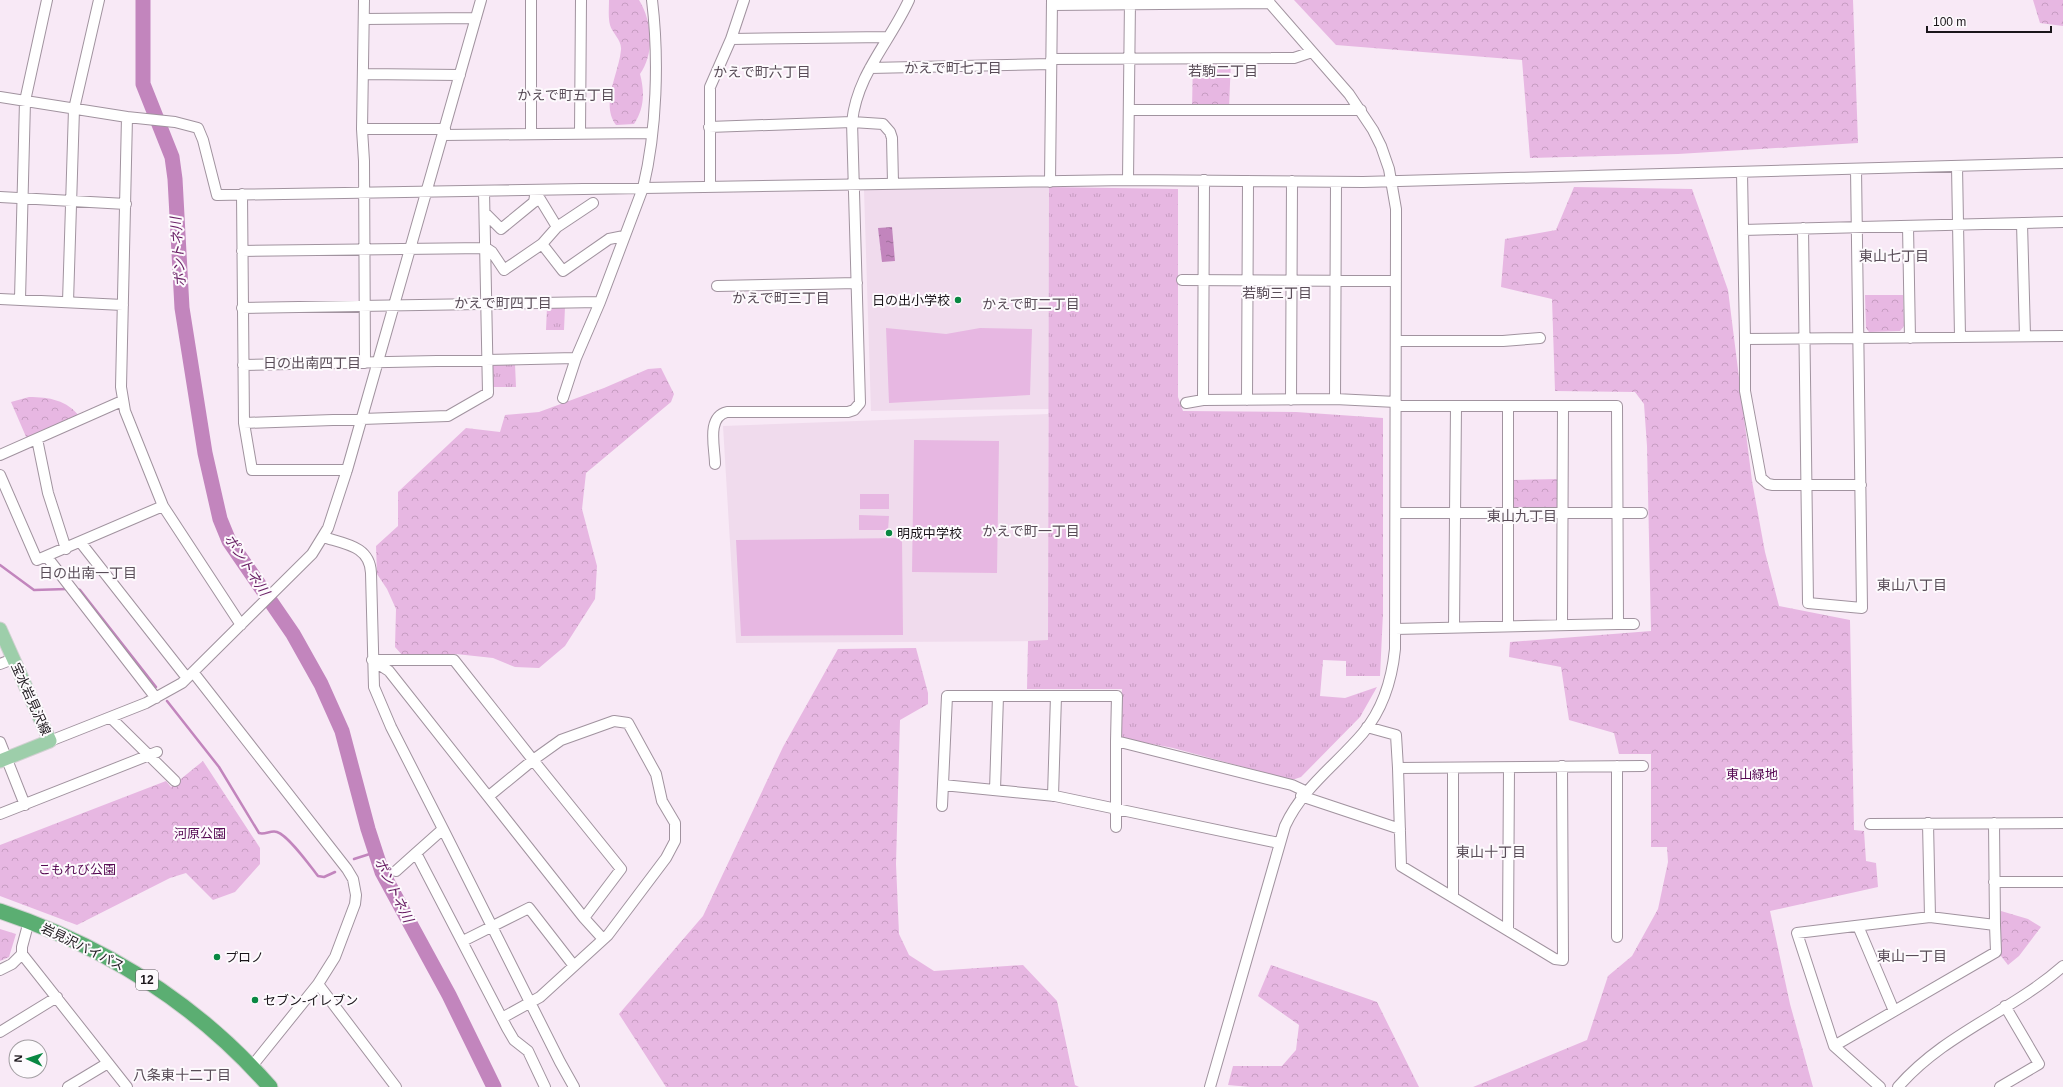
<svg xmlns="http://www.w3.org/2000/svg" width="2063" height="1087" font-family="Helvetica,'Noto Sans JP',sans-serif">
	<defs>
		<pattern id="grass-tufts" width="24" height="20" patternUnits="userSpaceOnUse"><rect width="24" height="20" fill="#e7b7e2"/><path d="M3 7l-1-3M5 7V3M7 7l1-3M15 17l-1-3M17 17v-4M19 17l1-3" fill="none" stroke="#c69cc1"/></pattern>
		<pattern id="forest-crowns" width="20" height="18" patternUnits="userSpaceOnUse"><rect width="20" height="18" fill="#e7b7e2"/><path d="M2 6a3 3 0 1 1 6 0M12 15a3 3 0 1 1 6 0" fill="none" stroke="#c69cc1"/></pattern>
		<pattern id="water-ripples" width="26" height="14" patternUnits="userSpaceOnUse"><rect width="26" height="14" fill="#c285bd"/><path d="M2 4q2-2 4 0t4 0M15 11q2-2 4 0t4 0" fill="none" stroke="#9d6c99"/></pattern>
	</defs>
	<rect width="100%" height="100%" fill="#f8e9f6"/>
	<path fill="#f0dbed" d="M 1049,187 L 1049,409 L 871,411 L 864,190 Z
		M 1048,414 L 1048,641 L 736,643 L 723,426 Z"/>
	<path fill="url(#grass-tufts)" d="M 1049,187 L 1178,189 L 1178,397 L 1183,411 L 1296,412 L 1383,418 L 1383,613 L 1380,676 L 1346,676 L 1346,661 L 1323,660 L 1320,696 L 1345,698 L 1377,687 L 1360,717 L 1301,777 L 1292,780 L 1173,748 L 1121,738 L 1122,689 L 1027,689 L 1028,641 L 1048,640 Z
		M 547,307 L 565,307 L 564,330 L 546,330 Z
		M 515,364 L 516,387 L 492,387 L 492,365 Z"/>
	<path fill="url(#forest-crowns)" d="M 609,0 L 639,0 C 652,21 655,53 640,74 C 645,93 644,109 634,124 L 616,125 C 600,104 619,73 621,50 C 622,40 612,33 610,25 C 608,17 609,8 609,0 Z
		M 1294,0 L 1853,0 L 1858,143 L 1678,154 L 1530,158 L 1522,60 L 1336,45 Z
		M 2033,0 L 2063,0 L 2063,26 L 2040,23 Z
		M 1193,59 L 1231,59 L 1229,109 L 1192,109 Z
		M 1574,187 L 1692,189 L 1728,290 L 1752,481 L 1765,552 L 1779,606 L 1850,620 L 1854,830 L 1864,831 L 1866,861 L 1876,863 L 1878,887 L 1770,911 L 1790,1004 L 1813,1087 L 1473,1087 L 1587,1040 L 1608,976 L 1632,956 L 1658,909 L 1668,862 L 1667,847 L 1651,847 L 1651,754 L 1619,754 L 1614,733 L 1569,720 L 1561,667 L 1509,657 L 1510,642 L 1651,631 L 1647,446 L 1644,404 L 1635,392 L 1555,391 L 1552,299 L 1501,287 L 1505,239 L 1556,230 Z
		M 1865,295 L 1903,295 L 1904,326 L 1900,331 L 1869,332 L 1866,328 Z
		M 661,368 L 674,394 L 671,402 L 586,473 L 582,509 L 597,566 L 595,599 L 565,646 L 539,668 L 515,667 L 493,658 L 456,654 L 403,656 L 395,647 L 396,609 L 387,589 L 377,574 L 376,546 L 398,526 L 398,492 L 466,428 L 500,432 L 505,415 L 539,412 L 604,388 L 648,369 Z
		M 29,397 C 49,397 67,400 80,417 L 27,439 L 11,402 Z
		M 1558,479 L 1558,506 L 1555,509 L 1515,509 L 1513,506 L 1513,480 Z
		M 916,648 L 928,693 L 928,704 L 900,720 L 896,864 L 899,934 L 909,955 L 934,971 L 1023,965 L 1057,1001 L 1075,1085 L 1079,1087 L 666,1087 L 619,1014 L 703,916 L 783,747 L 838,649 Z
		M 203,761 L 260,848 L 260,864 L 235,892 L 213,900 L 186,873 L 170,878 L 77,925 L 0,896 L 0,845 L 166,781 L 171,787 Z
		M 2001,911 L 2028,919 L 2041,927 L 2019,956 L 2008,965 L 2001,956 Z
		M 0,929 L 16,934 L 9,957 L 0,961 Z
		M 1271,965 L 1377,1002 L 1419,1087 L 1250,1087 L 1228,1085 L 1233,1066 L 1282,1066 L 1296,1050 L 1299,1025 L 1258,996 Z"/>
	<path fill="#e7b7e2" d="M 886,328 L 946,334 L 980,328 L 1032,329 L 1030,395 L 889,403 Z
		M 914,440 L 999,441 L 997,573 L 912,572 Z
		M 860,494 L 889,494 L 889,509 L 860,509 Z
		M 859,515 L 889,516 L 888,530 L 859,530 Z
		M 902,538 L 903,635 L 741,636 L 736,540 Z"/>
	<path fill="url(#water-ripples)" d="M 892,227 L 895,261 L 882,262 L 878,228 Z"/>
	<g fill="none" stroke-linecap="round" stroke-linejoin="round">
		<path stroke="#c285bd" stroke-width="2.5" d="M 0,565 L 34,590 L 67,589
			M 77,589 L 80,590 L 156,687
			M 167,701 L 219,767 L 259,833 C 265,835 271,830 277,832 C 289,836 310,866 318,876 L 324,877 L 335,872
			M 354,859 L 376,852"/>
		<path stroke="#c285bd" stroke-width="15" d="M 143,0 L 143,84 L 172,157 L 175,179 L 182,308 L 205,453 L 220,519 L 229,541 L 293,634 L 321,684 L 342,731 L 368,829 L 382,872 L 449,995 L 494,1087"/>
		<defs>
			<path id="minor" d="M 364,0 L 362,129 L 364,161 L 365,363
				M 531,0 L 531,133
				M 1052,5 L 1270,3
				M 364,19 L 476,18
				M 731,39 L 888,37
				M 1051,59 L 1294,58 L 1312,52
				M 870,68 L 1051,64
				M 363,74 L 460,75
				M 0,97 L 127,117 L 121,387 L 125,411 L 163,506 L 241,625
				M 1129,110 L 1361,110
				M 127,117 L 175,122 L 198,128 L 203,140 L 217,195 L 1128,180 L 1363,182 L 2063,163
				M 709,127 L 852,122 L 883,124 L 890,132 L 892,138 L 893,183
				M 362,129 L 445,129
				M 580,133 L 581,0
				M 443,135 L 651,133
				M 1957,166 L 1960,337
				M 1742,172 L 1745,339 L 2063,336
				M 1128,180 L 1130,0
				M 1204,180 L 1203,400 L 1335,399 L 1396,402
				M 1050,182 L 1052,0
				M 710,186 L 710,87 L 731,39 L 744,0
				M 242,194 L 244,423 L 252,470 L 347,470
				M 0,197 L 126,204
				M 534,202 L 540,199 L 557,227 L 593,203
				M 485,213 L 501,229 L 534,202 L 535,196
				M 2022,223 L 2025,336
				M 1908,226 L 1910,338
				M 1803,228 L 1808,603 L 1862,608 L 1856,169
				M 1743,230 L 2063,222
				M 542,244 L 557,227
				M 242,251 L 486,248 L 492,252 L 504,270 L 542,244 L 563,271 L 609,239 L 624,236
				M 1182,280 L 1396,281
				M 717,286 L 857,283
				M 0,299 L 123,305
				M 20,299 L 25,101 L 47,0
				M 68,302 L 74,109 L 99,0
				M 600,302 L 643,188 C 657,130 659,58 652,0
				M 242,308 L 600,302 L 576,358 L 243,365
				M 1745,339 L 1745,391 L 1761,478 L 1768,484 L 1773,485 L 1861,485
				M 1396,341 L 1503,341 L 1540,338
				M 563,398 L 576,358
				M 1335,399 L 1336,182
				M 1247,400 L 1248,181
				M 1291,400 L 1292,181
				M 1186,403 L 1203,400
				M 244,423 L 448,416 L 488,393 L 484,191
				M 37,439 L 48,493 L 66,549
				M 0,455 L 122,401
				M 715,464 C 715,448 706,417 727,412 L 848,412 L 854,410 L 860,403 L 852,122 C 857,74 890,42 909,0
				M 0,475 L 37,560 L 163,506
				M 1396,513 L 1642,513
				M 323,537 C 345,544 370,546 371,573 L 374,687 L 391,727 L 443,829 L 416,853 L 507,1028 L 514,1040 L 528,1051 L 545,1087
				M 81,543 L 187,678
				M 47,557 L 156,698
				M 1562,624 L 1563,406
				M 1618,624 L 1634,624
				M 1508,626 L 1508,406
				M 1454,627 L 1456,406
				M 1395,629 L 1618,624 L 1617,406 L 1396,406
				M 372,660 L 454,660 L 533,760 L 561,740 L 614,721 L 628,723 L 656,774 L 662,801 L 675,823 L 675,841 L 666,858 L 608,935 L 540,997 L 502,1018
				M 372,660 L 389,671 L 584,918 L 603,939
				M 0,664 L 13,659
				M 193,672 L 347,869 L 353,879 L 356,895 L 355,904 L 335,957 L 318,984 L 252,1066
				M 111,718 L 175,781
				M 1367,727 L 1396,735 L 1398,768 L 1643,766
				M 50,741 L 146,703 L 182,683 L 312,554 L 328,528 L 347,470 L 481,0
				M 1116,741 L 1116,827
				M 0,742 L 25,805
				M 1617,766 L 1617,937
				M 1398,768 L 1401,866 L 1555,959 L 1563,960 L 1562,766
				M 943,785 L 1055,796 L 1279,843
				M 995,790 L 998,696
				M 489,796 L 533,760 L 621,869 L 584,918
				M 1053,796 L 1056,696
				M 1301,796 L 1400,829
				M 942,806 L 947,696 L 1117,696 L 1116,741 L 1292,785 L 1305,791
				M 0,814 L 157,752
				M 1928,823 L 1930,917
				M 1994,823 L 1995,925
				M 1870,824 L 2063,823
				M 443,829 L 560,1062 L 574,1087
				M 396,871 L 416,853
				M 1994,882 L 2063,882
				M 1453,897 L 1453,768
				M 29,921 L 22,947 L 22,954 L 127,1087
				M 1858,926 L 1894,1011
				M 1508,930 L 1509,768
				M 463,941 L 529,908 L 574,966
				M 0,970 L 12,964 L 22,954
				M 318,984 L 396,1087
				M 0,1032 L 57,997
				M 1834,1046 L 1996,952 L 1995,925 L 1930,917 L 1797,933 L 1834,1046 L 1880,1087
				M 68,1087 L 108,1063
				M 1210,1087 L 1285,826 C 1303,787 1336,765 1363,733 C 1383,709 1392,679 1395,649 L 1396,231 L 1396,209 L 1389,169 L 1381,146 L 1373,130 L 1349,94 L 1267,0
				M 1898,1087 C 1945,1033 2011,1012 2063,966
				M 2000,1087 L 2039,1064 L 2005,1006"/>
			<path id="major" d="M 0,629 L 50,741 L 0,761"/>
			<path id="highway" d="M 0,911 C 105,946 197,1004 270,1087"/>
		</defs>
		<use href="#minor" stroke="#a1939f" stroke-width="12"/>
		<use href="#major" stroke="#d1d0d1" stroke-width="15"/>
		<use href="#highway" stroke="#d1d0d1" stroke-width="17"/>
		<use href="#minor" stroke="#fff" stroke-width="10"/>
		<use href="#major" stroke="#9dceaa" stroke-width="13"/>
		<use href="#highway" stroke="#5bae72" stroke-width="15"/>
	</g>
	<g fill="#098742" stroke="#fdfafd" stroke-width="1.5">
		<circle cx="958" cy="300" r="4"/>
		<circle cx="889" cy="533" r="4"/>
		<circle cx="217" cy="957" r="4"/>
		<circle cx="255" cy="1000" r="4"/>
	</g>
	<g text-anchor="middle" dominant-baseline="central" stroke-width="4" stroke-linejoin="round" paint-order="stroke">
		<rect fill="#fdfafd" stroke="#5e5a5e" stroke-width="1" x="136" y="970" width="22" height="20" rx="3"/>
		<g font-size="12" font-weight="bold" fill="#1a151a">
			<text x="147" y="980">12</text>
		</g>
		<g font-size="13" fill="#1a151a" stroke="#fdfafd" text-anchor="start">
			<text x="950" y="300" text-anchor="end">日の出小学校</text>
			<text x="897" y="533">明成中学校</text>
			<text x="225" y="957">プロノ</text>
			<text x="263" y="1000">セブン-イレブン</text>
		</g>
		<g font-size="13" fill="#1a151a" stroke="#fdfafd">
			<text transform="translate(31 699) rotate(66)">宝水岩見沢線</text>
			<text transform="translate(83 947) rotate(26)">岩見沢バイパス</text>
		</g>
		<g font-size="13" fill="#550852" stroke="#fdfafd">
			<text x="1752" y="774">東山緑地</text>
			<text x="200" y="833">河原公園</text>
			<text x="77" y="869">こもれび公園</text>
		</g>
		<g font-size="14" fill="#584c57" stroke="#fdfafd">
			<text x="953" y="68">かえで町七丁目</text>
			<text x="1223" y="71">若駒二丁目</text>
			<text x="762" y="72">かえで町六丁目</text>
			<text x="566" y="95">かえで町五丁目</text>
			<text x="1894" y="256">東山七丁目</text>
			<text x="1277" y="293">若駒三丁目</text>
			<text x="781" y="298">かえで町三丁目</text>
			<text x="503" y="303">かえで町四丁目</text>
			<text x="1031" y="304">かえで町二丁目</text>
			<text x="312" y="363">日の出南四丁目</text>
			<text x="1522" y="516">東山九丁目</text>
			<text x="1031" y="531">かえで町一丁目</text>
			<text x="88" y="573">日の出南一丁目</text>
			<text x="1912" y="585">東山八丁目</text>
			<text x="1491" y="852">東山十丁目</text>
			<text x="1912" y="956">東山一丁目</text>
			<text x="182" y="1075">八条東十二丁目</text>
		</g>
		<g font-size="14" font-style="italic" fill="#671d63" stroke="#fdfafd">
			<text transform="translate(178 252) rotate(-94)">ポントネ川</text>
			<text transform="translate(247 565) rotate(57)">ポントネ川</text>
			<text transform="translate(394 890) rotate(64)">ポントネ川</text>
		</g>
	</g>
	<g transform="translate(28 1059) rotate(273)"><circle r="19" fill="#fdfafd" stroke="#a29ea2"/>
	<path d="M0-3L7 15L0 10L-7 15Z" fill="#098742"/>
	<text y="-6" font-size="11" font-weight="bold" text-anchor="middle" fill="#1a151a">N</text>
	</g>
	<path d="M1927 26v6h124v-6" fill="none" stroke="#1a151a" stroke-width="2"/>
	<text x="1933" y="26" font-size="12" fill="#1a151a" stroke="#fdfafd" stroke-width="3" paint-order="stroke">100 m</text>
</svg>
